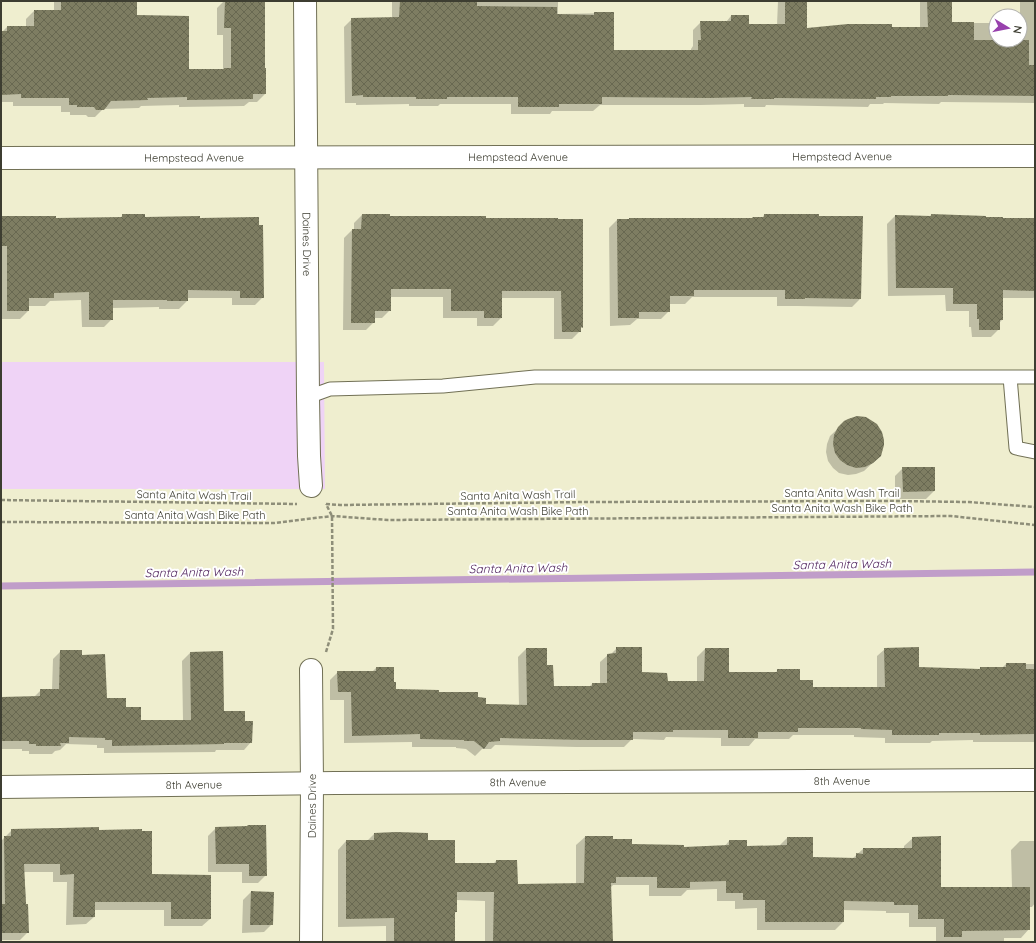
<svg xmlns="http://www.w3.org/2000/svg" width="1036" height="943" font-family="Quicksand,sans-serif">
	<defs>
		<pattern id="building-cross-hatch" width="8" height="8" patternUnits="userSpaceOnUse"><rect width="8" height="8" fill="#7e7d62"/><path d="M0 0l8 8M0 8l8-8" fill="none" stroke="#686851"/></pattern>
	</defs>
	<rect width="100%" height="100%" fill="#efeecf"/>
	<path fill="#efd3f6" d="M 1,362 L 324,362 L 325,489 L 1,489 Z"/>
	<path fill="#0003" d="M 54,1 L 136,1 L 136,16 L 188,70 L 223,70 L 223,35 L 217,35 L 217,8 L 224,1 L 264,1 L 265,94 L 257,102 L 249,102 L 244,106 L 179,107 L 179,105 L 141,106 L 139,108 L 103,109 L 95,117 L 88,117 L 86,115 L 70,115 L 70,112 L 61,112 L 61,106 L 13,106 L 13,102 L 1,102 L 1,32 L 2,32 L 7,27 L 26,27 L 26,19 L 34,11 L 54,11 Z
		M 392,1 L 558,1 L 558,14 L 613,13 L 613,51 L 691,51 L 691,49 L 693,46 L 693,30 L 701,22 L 726,22 L 731,16 L 748,25 L 777,25 L 778,1 L 806,1 L 806,29 L 920,28 L 920,1 L 951,1 L 951,23 L 996,23 L 996,40 L 1020,40 L 1020,1 L 1035,1 L 1035,103 L 941,102 L 939,104 L 884,103 L 883,104 L 870,104 L 868,107 L 766,105 L 765,107 L 744,107 L 744,104 L 701,105 L 600,105 L 593,111 L 552,111 L 550,114 L 511,114 L 511,104 L 440,104 L 438,106 L 409,106 L 409,104 L 356,105 L 356,103 L 345,103 L 344,27 L 352,19 L 392,18 Z
		M 123,215 L 144,218 L 263,297 L 255,305 L 232,305 L 232,298 L 187,298 L 187,301 L 179,309 L 159,309 L 159,307 L 112,308 L 112,319 L 104,327 L 82,327 L 81,300 L 50,301 L 45,306 L 28,306 L 28,311 L 20,319 L 1,319 L 1,217 L 55,219 L 120,218 Z
		M 362,215 L 389,217 L 557,219 L 582,327 L 580,329 L 580,331 L 572,339 L 554,339 L 554,298 L 501,298 L 501,318 L 493,326 L 477,326 L 477,318 L 443,318 L 443,297 L 390,297 L 390,310 L 382,318 L 374,318 L 374,322 L 366,330 L 343,330 L 344,238 L 352,230 L 354,230 L 354,223 Z
		M 764,215 L 860,299 L 852,307 L 797,306 L 777,306 L 777,297 L 692,297 L 685,304 L 669,304 L 669,311 L 661,319 L 637,319 L 630,325 L 610,326 L 609,228 L 617,220 L 752,219 L 753,218 L 762,218 Z
		M 931,215 L 985,218 L 1035,219 L 1035,297 L 1033,298 L 1002,298 L 1002,320 L 999,323 L 999,329 L 991,337 L 972,337 L 971,327 L 969,327 L 969,311 L 946,311 L 945,295 L 888,296 L 887,224 L 895,216 L 929,217 Z
		M 845,422 L 880,456 L 864,471 L 856,474 L 848,475 L 839,473 L 833,468 L 828,461 L 826,452 L 827,444 L 830,436 Z
		M 903,468 L 934,468 L 934,491 L 926,499 L 895,499 L 895,476 Z
		M 617,648 L 641,673 L 667,682 L 697,682 L 697,657 L 705,649 L 728,673 L 775,673 L 778,670 L 812,688 L 877,688 L 877,656 L 885,649 L 918,668 L 979,670 L 980,668 L 1002,668 L 1006,664 L 1035,664 L 1035,742 L 973,742 L 973,740 L 932,741 L 930,743 L 885,743 L 885,738 L 854,737 L 854,735 L 793,735 L 789,739 L 755,739 L 749,746 L 721,746 L 721,738 L 666,737 L 664,740 L 632,739 L 624,747 L 576,747 L 495,745 L 491,749 L 482,749 L 475,756 L 466,749 L 456,748 L 456,747 L 412,747 L 412,742 L 344,743 L 344,700 L 330,700 L 330,680 L 338,672 L 372,672 L 376,668 L 393,683 L 395,690 L 438,693 L 477,698 L 485,705 L 519,706 L 518,657 L 526,649 L 546,649 L 546,666 L 553,687 L 589,687 L 592,684 L 600,684 L 600,662 L 608,655 L 610,655 Z
		M 61,651 L 81,656 L 106,699 L 125,708 L 140,722 L 183,721 L 182,661 L 190,653 L 223,712 L 244,722 L 251,742 L 244,750 L 216,750 L 215,752 L 104,753 L 104,748 L 97,748 L 97,745 L 66,744 L 60,750 L 55,751 L 52,754 L 29,754 L 29,751 L 22,751 L 22,749 L 1,749 L 1,698 L 34,697 L 41,690 L 52,690 L 53,659 Z
		M 248,826 L 265,826 L 266,875 L 258,883 L 242,883 L 242,872 L 208,872 L 208,836 L 216,828 L 246,827 Z
		M 12,830 L 98,831 L 151,875 L 210,919 L 202,926 L 164,926 L 164,910 L 94,910 L 94,917 L 86,924 L 66,925 L 67,882 L 53,882 L 53,872 L 24,872 L 28,932 L 20,940 L 1,940 L 1,841 Z
		M 374,834 L 427,841 L 454,864 L 493,864 L 496,861 L 517,885 L 576,884 L 576,845 L 585,837 L 612,837 L 612,840 L 631,845 L 683,848 L 724,847 L 729,841 L 746,847 L 779,846 L 787,838 L 812,858 L 852,859 L 863,849 L 904,849 L 904,846 L 913,838 L 940,888 L 1012,888 L 1011,850 L 1020,841 L 1035,841 L 1035,903 L 1032,907 L 1029,907 L 1029,929 L 1021,938 L 1004,938 L 1004,942 L 936,942 L 936,927 L 909,927 L 909,913 L 886,913 L 886,911 L 843,910 L 843,922 L 835,930 L 757,930 L 757,908 L 735,909 L 735,901 L 717,901 L 717,889 L 687,890 L 681,896 L 649,896 L 649,885 L 613,885 L 610,888 L 611,942 L 485,942 L 485,901 L 456,900 L 456,912 L 454,914 L 453,942 L 386,942 L 386,926 L 338,927 L 338,850 L 346,841 L 367,841 Z
		M 251,892 L 272,924 L 264,932 L 242,933 L 243,900 Z"/>
	<g fill="none" stroke-linecap="round" stroke-linejoin="round">
		<path stroke="#c09dc9" stroke-width="7" d="M 1,586 L 1035,572"/>
	</g>
	<path fill="url(#building-cross-hatch)" d="M 61,1 L 137,1 L 137,15 L 189,16 L 189,69 L 224,69 L 224,68 L 231,68 L 231,28 L 224,28 L 225,1 L 265,1 L 265,68 L 266,68 L 266,94 L 253,94 L 253,99 L 187,100 L 187,97 L 147,98 L 148,100 L 111,101 L 104,110 L 96,110 L 94,107 L 77,107 L 77,105 L 69,105 L 69,98 L 21,98 L 21,94 L 1,95 L 1,31 L 7,31 L 7,26 L 34,26 L 34,10 L 61,10 Z
		M 400,1 L 477,1 L 477,6 L 557,7 L 557,14 L 594,15 L 594,12 L 614,12 L 614,50 L 698,50 L 698,40 L 701,40 L 700,21 L 731,21 L 731,15 L 749,15 L 749,24 L 785,24 L 785,1 L 807,1 L 807,28 L 848,24 L 892,24 L 892,27 L 928,27 L 927,1 L 952,1 L 952,22 L 974,22 L 974,40 L 1029,40 L 1029,65 L 1035,65 L 1035,96 L 948,95 L 948,96 L 891,96 L 891,97 L 876,97 L 876,99 L 774,98 L 774,99 L 751,99 L 752,97 L 709,98 L 602,97 L 602,104 L 559,104 L 559,107 L 518,107 L 518,97 L 447,97 L 447,99 L 416,99 L 416,97 L 363,97 L 363,95 L 352,96 L 351,18 L 399,17 Z
		M 122,214 L 145,214 L 145,217 L 200,216 L 200,218 L 259,217 L 259,225 L 263,225 L 264,298 L 240,298 L 240,291 L 188,290 L 188,301 L 167,301 L 167,300 L 113,300 L 113,320 L 89,320 L 89,292 L 54,293 L 54,298 L 29,298 L 29,311 L 7,311 L 7,246 L 1,246 L 1,216 L 56,216 L 56,218 L 122,217 Z
		M 362,214 L 390,214 L 390,216 L 486,216 L 486,218 L 558,218 L 558,219 L 583,219 L 583,328 L 581,327 L 581,332 L 562,332 L 561,291 L 502,291 L 502,318 L 484,318 L 484,311 L 451,311 L 451,289 L 391,289 L 391,311 L 375,311 L 375,323 L 351,323 L 352,229 L 361,229 Z
		M 764,214 L 819,214 L 819,216 L 863,216 L 861,299 L 805,298 L 805,299 L 785,299 L 785,290 L 694,290 L 694,296 L 670,296 L 670,312 L 639,312 L 639,318 L 618,318 L 617,219 L 629,219 L 629,218 L 753,218 L 752,217 L 764,217 Z
		M 931,214 L 986,216 L 986,217 L 1003,217 L 1003,218 L 1035,218 L 1035,291 L 1003,290 L 1003,320 L 1000,320 L 1000,330 L 979,330 L 979,319 L 977,319 L 977,304 L 953,304 L 953,288 L 896,288 L 895,215 L 931,216 Z
		M 857,416 L 866,417 L 877,424 L 882,432 L 884,440 L 884,445 L 881,456 L 873,463 L 865,467 L 856,468 L 847,465 L 840,460 L 835,453 L 833,444 L 834,435 L 838,427 L 844,421 L 848,419 Z
		M 902,467 L 935,467 L 935,491 L 903,492 Z
		M 616,647 L 642,647 L 642,672 L 667,673 L 668,681 L 704,681 L 705,648 L 729,648 L 729,672 L 777,672 L 777,669 L 800,669 L 800,680 L 813,680 L 813,687 L 885,687 L 884,648 L 919,647 L 919,667 L 980,669 L 980,667 L 1006,667 L 1006,663 L 1026,663 L 1026,669 L 1035,669 L 1035,734 L 980,735 L 980,733 L 939,733 L 939,735 L 892,735 L 892,730 L 861,729 L 861,728 L 798,728 L 798,732 L 758,732 L 758,738 L 728,738 L 728,730 L 673,730 L 673,732 L 633,732 L 633,740 L 584,740 L 500,738 L 500,741 L 489,742 L 484,749 L 474,741 L 464,741 L 464,740 L 420,739 L 420,734 L 352,736 L 351,692 L 338,692 L 337,671 L 376,671 L 376,667 L 394,667 L 394,682 L 396,682 L 396,689 L 439,690 L 439,692 L 478,692 L 478,697 L 486,698 L 486,704 L 527,705 L 526,648 L 547,648 L 547,665 L 553,665 L 554,686 L 592,686 L 592,683 L 607,683 L 607,654 L 616,653 Z
		M 60,650 L 82,650 L 82,655 L 105,654 L 107,698 L 126,698 L 126,707 L 141,707 L 141,720 L 191,720 L 190,652 L 223,651 L 224,711 L 245,711 L 245,721 L 253,721 L 252,743 L 224,743 L 224,744 L 112,746 L 112,740 L 105,740 L 105,738 L 69,737 L 69,743 L 60,743 L 61,746 L 36,746 L 36,744 L 29,744 L 29,741 L 1,741 L 1,697 L 40,696 L 40,689 L 59,689 Z
		M 247,825 L 266,825 L 267,876 L 249,876 L 249,864 L 216,864 L 215,827 L 248,826 Z
		M 99,827 L 99,830 L 142,829 L 142,831 L 152,831 L 152,874 L 211,875 L 211,919 L 171,919 L 171,902 L 95,902 L 95,917 L 73,917 L 74,874 L 60,875 L 60,864 L 24,864 L 26,904 L 28,904 L 29,933 L 1,933 L 1,904 L 5,904 L 4,836 L 11,836 L 11,829 L 60,828 Z
		M 396,832 L 428,833 L 428,840 L 455,840 L 455,863 L 496,863 L 496,860 L 517,860 L 518,884 L 584,883 L 585,836 L 613,836 L 613,839 L 632,839 L 632,844 L 684,845 L 684,847 L 729,845 L 729,840 L 747,840 L 747,846 L 787,845 L 787,837 L 813,837 L 813,857 L 856,858 L 856,853 L 863,854 L 863,848 L 912,848 L 912,837 L 941,836 L 941,887 L 1030,887 L 1030,930 L 962,931 L 962,937 L 944,937 L 944,919 L 918,919 L 918,905 L 894,905 L 894,902 L 844,901 L 844,922 L 765,922 L 765,900 L 743,900 L 743,893 L 726,893 L 726,881 L 690,882 L 690,888 L 657,888 L 657,877 L 616,877 L 616,883 L 611,883 L 613,942 L 493,942 L 494,892 L 457,892 L 457,912 L 455,912 L 455,942 L 394,942 L 394,918 L 346,919 L 346,840 L 374,840 L 374,833 Z
		M 251,891 L 274,892 L 273,925 L 250,925 Z"/>
	<g fill="none" stroke-linecap="round" stroke-linejoin="round">
		<defs>
			<path id="service" d="M 1010,377 L 1016,448 L 1035,452
				M 308,397 L 330,389 L 443,386 L 535,377 L 1035,377"/>
			<g id="minor">
				<path id="s1" d="M 305,1 L 308,397 L 309,456 L 311,486"/>
				<path id="s2" d="M 1,158 L 1035,156"/>
				<path id="s3" d="M 1,787 L 335,783 L 1035,780"/>
				<path id="s4" d="M 311,942 L 312,784 L 311,670"/>
			</g>
		</defs>
		<use href="#service" stroke="#717055" stroke-width="15"/>
		<use href="#minor" stroke="#717055" stroke-width="24"/>
		<path stroke="#8e8e79" stroke-width="2.5" stroke-dasharray="4 2" stroke-linecap="butt" d="M 1,500 L 297,504
			M 326,504 L 340,505 L 588,502 L 891,501 L 969,502 L 1035,507
			M 1,522 L 274,523 L 332,516 L 388,520 L 951,516 L 1035,525
			M 326,652 L 333,629 L 332,516 L 326,504"/>
		<use href="#service" stroke="#fff" stroke-width="13"/>
		<use href="#minor" stroke="#fff" stroke-width="22"/>
	</g>
	<g text-anchor="middle" dominant-baseline="central" stroke-width="4" stroke-linejoin="round" paint-order="stroke">
		<g font-size="11" fill="#3d3d31" stroke="#fff">
			<text stroke="none"><textPath href="#s2" startOffset="841">Hempstead Avenue</textPath></text>
			<text stroke="none"><textPath href="#s2" startOffset="193">Hempstead Avenue</textPath></text>
			<text stroke="none"><textPath href="#s2" startOffset="517">Hempstead Avenue</textPath></text>
			<text stroke="none"><textPath href="#s1" startOffset="243">Daines Drive</textPath></text>
			<text x="842" y="493">Santa Anita Wash Trail</text>
			<text transform="translate(194 495) rotate(1)">Santa Anita Wash Trail</text>
			<text transform="translate(518 495) rotate(-1)">Santa Anita Wash Trail</text>
			<text x="842" y="508">Santa Anita Wash Bike Path</text>
			<text x="518" y="511">Santa Anita Wash Bike Path</text>
			<text x="195" y="515">Santa Anita Wash Bike Path</text>
			<text stroke="none"><textPath href="#s3" startOffset="841">8th Avenue</textPath></text>
			<text stroke="none"><textPath href="#s3" startOffset="517">8th Avenue</textPath></text>
			<text stroke="none"><textPath href="#s3" startOffset="193">8th Avenue</textPath></text>
			<text stroke="none"><textPath href="#s4" startOffset="136">Daines Drive</textPath></text>
		</g>
		<g font-size="12" font-style="italic" fill="#542860" stroke="#fff">
			<text transform="translate(842 564) rotate(-1)">Santa Anita Wash</text>
			<text transform="translate(518 568) rotate(-1)">Santa Anita Wash</text>
			<text transform="translate(194 572) rotate(-1)">Santa Anita Wash</text>
		</g>
	</g>
	<rect width="1036" height="943" fill="none" stroke="#3d3d31" stroke-width="4"/>
	<g transform="translate(1008 28) rotate(100)"><circle r="19" fill="#ffffff" stroke="#b1b1ad"/>
	<path d="M0-3L7 15L0 10L-7 15Z" fill="#9841ad"/>
	<text y="-6" font-size="11" font-weight="bold" text-anchor="middle" fill="#3d3d31">N</text>
	</g>
</svg>
